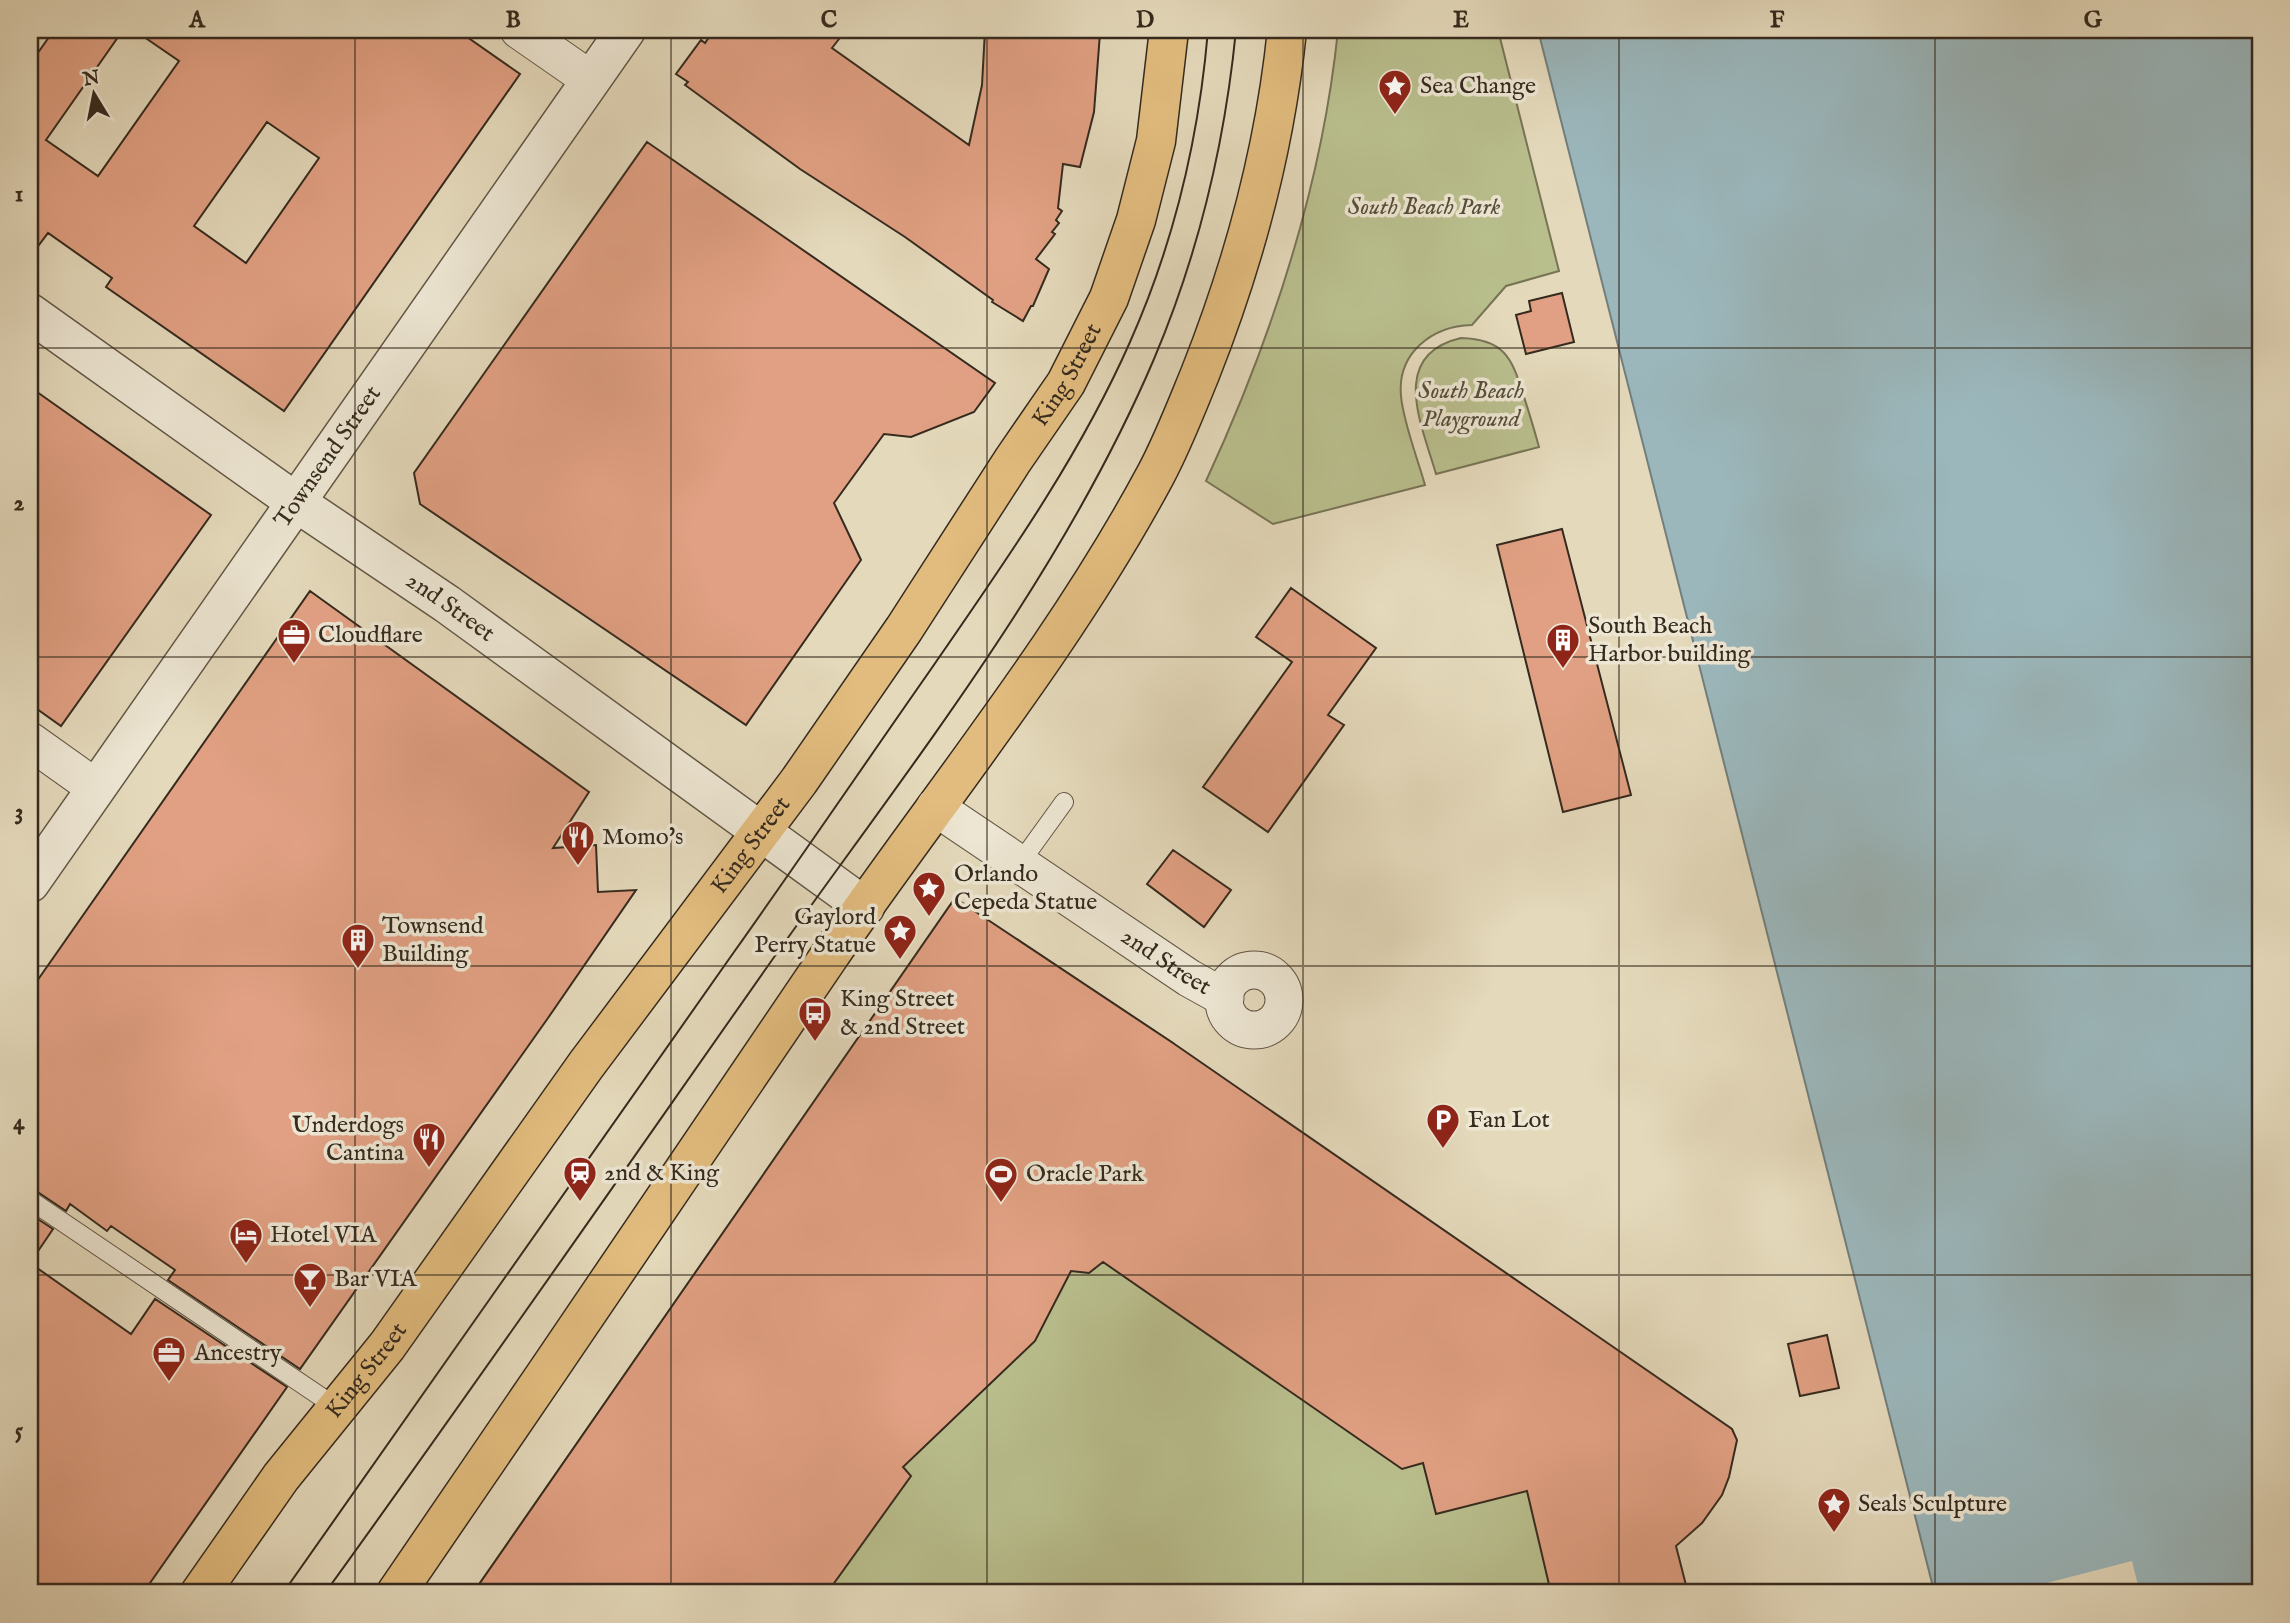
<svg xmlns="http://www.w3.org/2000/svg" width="2290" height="1623" font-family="'IM FELL English',serif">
	<rect width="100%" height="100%" fill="#e4d9bb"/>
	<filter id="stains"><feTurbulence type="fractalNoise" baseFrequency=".00286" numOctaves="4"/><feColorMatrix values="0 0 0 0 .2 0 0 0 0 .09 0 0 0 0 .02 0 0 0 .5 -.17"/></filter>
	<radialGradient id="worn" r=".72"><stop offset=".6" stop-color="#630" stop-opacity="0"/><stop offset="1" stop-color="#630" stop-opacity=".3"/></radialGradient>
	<path fill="#b9be8d" stroke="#777456" stroke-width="2" d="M 1338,30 L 1498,30 L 1559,271 L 1506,286 L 1472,325 C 1432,326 1397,353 1401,396 C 1403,421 1418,460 1425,485 L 1273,524 L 1206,481 C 1272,338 1322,187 1338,30 Z
		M 1461,338 C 1503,339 1512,357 1523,394 C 1529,412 1534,429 1539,447 L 1436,474 C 1422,425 1388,355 1461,338 Z
		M 1011,936 L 1173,1043 L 1144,1081 L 1533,1393 L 1584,1593 L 473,1593 L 906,970 Z"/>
	<path fill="#9bb7bc" stroke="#727f7d" stroke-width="2" d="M 1538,30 L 2260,30 L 2260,1593 L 1916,1593 L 1932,1583 Z"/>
	<path fill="#e4d9bb" d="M 2132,1561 L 2140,1593 L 2036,1593 L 2035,1586 Z"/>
	<path fill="#e1a083" stroke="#352a1e" stroke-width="2" fill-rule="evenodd" d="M 54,30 L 123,30 L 46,140 L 98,176 L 179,61 L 134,30 L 457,30 L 520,74 L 284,411 L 106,287 L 112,278 L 48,233 L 30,257 L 30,64 ZM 267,122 L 319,158 L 246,263 L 194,226 Z
		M 714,30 L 846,30 L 832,48 L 969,145 L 982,85 L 985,30 L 1095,30 L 1095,33 L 1100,33 L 1094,112 L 1080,167 L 1063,164 L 1058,208 L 1062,211 L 1056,220 L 1059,223 L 1052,232 L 1055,234 L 1036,259 L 1049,269 L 1033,306 L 1031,306 L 1023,321 L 992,302 L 993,300 L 905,237 L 800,169 L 685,85 L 688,82 L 676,74 L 701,40 L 705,43 Z
		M 647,142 L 995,383 L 974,412 L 911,437 L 884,434 L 834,503 L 861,560 L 746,725 L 420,504 L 414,473 Z
		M 1562,293 L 1574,342 L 1526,354 L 1516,315 L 1531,311 L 1529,301 Z
		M 30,387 L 211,515 L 61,726 L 30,704 Z
		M 1562,529 L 1631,795 L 1563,812 L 1497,545 Z
		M 1291,588 L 1376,648 L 1328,715 L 1344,725 L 1268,832 L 1203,787 L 1292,662 L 1256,637 Z
		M 310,591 L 589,792 L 553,848 L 596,845 L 598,892 L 636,890 L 548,1018 L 300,1369 L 168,1280 L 175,1270 L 111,1226 L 107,1231 L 70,1204 L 66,1211 L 36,1191 L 30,1189 L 30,991 Z
		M 1173,850 L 1231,890 L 1204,927 L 1147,884 Z
		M 955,898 L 1173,1043 L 1732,1429 L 1737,1440 L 1729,1477 L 1722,1495 L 1702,1523 L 1676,1546 L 1688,1593 L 1551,1593 L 1527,1491 L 1436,1514 L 1423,1463 L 1402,1469 L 1103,1262 L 1089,1273 L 1071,1271 L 1035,1341 L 903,1467 L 911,1476 L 827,1593 L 473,1593 Z
		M 30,1214 L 53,1229 L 30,1263 L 131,1334 L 155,1299 L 287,1387 L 143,1593 L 30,1593 Z
		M 1827,1335 L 1839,1388 L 1800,1396 L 1788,1344 Z"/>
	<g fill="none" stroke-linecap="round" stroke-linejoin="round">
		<defs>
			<path id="service" d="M 1020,863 L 1064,802
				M 30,1200 L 336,1407"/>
			<g id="minor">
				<path d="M 519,30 L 591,80"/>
				<path d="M 30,741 L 96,788"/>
				<path id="s1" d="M 935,807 L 1189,978 L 1225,998"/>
				<circle cx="1254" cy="1000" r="30"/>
			</g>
			<g id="tertiary">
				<path id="s2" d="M 30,313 L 297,503 L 447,604 L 865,907"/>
				<path id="s3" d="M 30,883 L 626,30"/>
			</g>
			<g id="primary">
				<path id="s4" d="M 200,1593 L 281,1477 L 387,1346 L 586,1065 L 799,781 L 904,629 L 1013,460 L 1066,383 L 1109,298 L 1136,220 L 1156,141 L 1169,30"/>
				<path d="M 396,1593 C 541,1382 684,1170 828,958 C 938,798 1064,646 1156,474 C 1173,442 1186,408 1200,374 C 1244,263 1275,149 1287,30"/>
			</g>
		</defs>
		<use href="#service" stroke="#615645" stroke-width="20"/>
		<use href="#minor" stroke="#615645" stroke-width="39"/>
		<use href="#tertiary" stroke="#615645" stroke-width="41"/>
		<use href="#primary" stroke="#352a1e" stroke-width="41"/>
		<use href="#service" stroke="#ede6d3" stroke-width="18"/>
		<use href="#minor" stroke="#ede6d3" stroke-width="37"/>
		<use href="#tertiary" stroke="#ede6d3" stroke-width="38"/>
		<use href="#primary" stroke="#e2bc7e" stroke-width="38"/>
		<path stroke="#352a1e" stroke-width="2" d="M 283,1593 C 433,1379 583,1165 734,952 C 800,859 864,765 929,672 C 1002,566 1078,460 1130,342 C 1174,243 1199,137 1208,30
			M 325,1593 C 474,1387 619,1178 765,970 C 904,773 1059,582 1154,359 C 1198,255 1225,142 1236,30"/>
	</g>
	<path fill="none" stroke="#352a1e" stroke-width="2" stroke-opacity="0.55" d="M 355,30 L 355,1593M 671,30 L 671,1593M 987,30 L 987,1593M 1303,30 L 1303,1593M 1619,30 L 1619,1593M 1935,30 L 1935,1593M 30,348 L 2260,348M 30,657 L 2260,657M 30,966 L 2260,966M 30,1275 L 2260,1275"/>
	<defs>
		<symbol id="sight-pin" viewBox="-11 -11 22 30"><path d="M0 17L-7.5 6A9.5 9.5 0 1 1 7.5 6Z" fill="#8f2418" stroke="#ede6d3"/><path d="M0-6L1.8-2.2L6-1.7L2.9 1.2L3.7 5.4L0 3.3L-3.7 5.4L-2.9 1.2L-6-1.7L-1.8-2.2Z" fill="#fff"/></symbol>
		<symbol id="office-pin" viewBox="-11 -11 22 30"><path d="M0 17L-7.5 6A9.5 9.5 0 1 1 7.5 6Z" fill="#8f2418" stroke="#ede6d3"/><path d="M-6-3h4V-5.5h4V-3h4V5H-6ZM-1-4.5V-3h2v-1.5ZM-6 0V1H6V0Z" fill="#fff"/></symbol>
		<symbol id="building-pin" viewBox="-11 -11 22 30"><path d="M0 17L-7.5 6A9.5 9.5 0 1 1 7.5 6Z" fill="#8f2418" stroke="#ede6d3"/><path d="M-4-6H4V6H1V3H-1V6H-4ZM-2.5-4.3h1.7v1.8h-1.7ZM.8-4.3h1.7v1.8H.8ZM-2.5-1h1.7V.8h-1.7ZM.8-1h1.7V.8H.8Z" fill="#fff"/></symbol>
		<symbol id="restaurant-pin" viewBox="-11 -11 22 30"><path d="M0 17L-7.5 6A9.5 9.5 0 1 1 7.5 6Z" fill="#8f2418" stroke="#ede6d3"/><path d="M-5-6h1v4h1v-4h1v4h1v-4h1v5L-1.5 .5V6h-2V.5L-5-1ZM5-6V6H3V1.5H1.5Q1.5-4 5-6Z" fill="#fff"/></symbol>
		<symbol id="bus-pin" viewBox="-11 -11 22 30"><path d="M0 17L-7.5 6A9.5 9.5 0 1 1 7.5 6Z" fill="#8f2418" stroke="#ede6d3"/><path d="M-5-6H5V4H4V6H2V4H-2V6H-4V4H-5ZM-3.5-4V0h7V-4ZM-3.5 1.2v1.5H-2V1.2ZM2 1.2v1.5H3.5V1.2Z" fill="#fff"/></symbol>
		<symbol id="parking-pin" viewBox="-11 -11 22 30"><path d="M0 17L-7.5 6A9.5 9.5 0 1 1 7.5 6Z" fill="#8f2418" stroke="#ede6d3"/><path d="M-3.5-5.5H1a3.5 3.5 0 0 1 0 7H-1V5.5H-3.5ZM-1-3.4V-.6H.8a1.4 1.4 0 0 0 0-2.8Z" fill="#fff"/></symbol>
		<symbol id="station-pin" viewBox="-11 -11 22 30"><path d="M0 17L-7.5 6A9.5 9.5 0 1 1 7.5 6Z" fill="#8f2418" stroke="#ede6d3"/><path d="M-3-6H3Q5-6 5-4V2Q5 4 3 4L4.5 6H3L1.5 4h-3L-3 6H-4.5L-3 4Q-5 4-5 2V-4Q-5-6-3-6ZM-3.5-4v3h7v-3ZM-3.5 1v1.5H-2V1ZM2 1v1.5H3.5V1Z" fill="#fff"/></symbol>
		<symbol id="stadium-pin" viewBox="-11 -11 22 30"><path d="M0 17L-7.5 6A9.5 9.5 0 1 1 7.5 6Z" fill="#8f2418" stroke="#ede6d3"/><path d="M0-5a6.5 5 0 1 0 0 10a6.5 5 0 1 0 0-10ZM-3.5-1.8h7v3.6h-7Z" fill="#fff"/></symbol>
		<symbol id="hotel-pin" viewBox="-11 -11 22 30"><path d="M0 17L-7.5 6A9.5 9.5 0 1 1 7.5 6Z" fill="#8f2418" stroke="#ede6d3"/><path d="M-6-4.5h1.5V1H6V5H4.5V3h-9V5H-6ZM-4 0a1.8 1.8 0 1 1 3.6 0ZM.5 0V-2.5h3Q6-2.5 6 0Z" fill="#fff"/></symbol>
		<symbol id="bar-pin" viewBox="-11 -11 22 30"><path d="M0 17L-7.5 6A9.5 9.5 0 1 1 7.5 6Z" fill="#8f2418" stroke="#ede6d3"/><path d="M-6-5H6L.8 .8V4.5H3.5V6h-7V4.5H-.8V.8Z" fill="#fff"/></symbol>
	</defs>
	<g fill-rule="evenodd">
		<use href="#sight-pin" x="1376" y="67" width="38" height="52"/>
		<use href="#office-pin" x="275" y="616" width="38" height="52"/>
		<use href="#building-pin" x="1544" y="621" width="38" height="52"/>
		<use href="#restaurant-pin" x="559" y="818" width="38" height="52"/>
		<use href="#sight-pin" x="910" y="869" width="38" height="52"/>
		<use href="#sight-pin" x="881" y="912" width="38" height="52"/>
		<use href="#building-pin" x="339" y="921" width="38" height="52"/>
		<use href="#bus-pin" x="796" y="994" width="38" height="52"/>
		<use href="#parking-pin" x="1424" y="1101" width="38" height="52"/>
		<use href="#restaurant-pin" x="410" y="1120" width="38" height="52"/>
		<use href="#station-pin" x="561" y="1154" width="38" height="52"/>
		<use href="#stadium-pin" x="982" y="1155" width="38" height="52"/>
		<use href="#hotel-pin" x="227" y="1216" width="38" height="52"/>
		<use href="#bar-pin" x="291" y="1260" width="38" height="52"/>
		<use href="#office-pin" x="150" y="1334" width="38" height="52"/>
		<use href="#sight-pin" x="1815" y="1485" width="38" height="52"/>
	</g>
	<g text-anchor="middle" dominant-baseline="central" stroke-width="7" stroke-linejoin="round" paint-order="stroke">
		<g font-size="24" fill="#352a1e" stroke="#ede6d3" text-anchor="start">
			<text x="1420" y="86">Sea Change</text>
			<text x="1588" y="626">South Beach<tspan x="1588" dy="28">Harbor building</tspan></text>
			<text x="318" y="635">Cloudflare</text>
			<text x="602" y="837">Momo's</text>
			<text x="954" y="874">Orlando<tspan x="954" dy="28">Cepeda Statue</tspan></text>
			<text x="876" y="917" text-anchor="end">Gaylord<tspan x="876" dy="28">Perry Statue</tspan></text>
			<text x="382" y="926">Townsend<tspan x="382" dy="28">Building</tspan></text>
			<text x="840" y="999">King Street<tspan x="840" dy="28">&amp; 2nd Street</tspan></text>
			<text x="1468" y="1120">Fan Lot</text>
			<text x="404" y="1125" text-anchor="end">Underdogs<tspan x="404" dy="28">Cantina</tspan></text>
			<text x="604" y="1173">2nd &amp; King</text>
			<text x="1026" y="1174">Oracle Park</text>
			<text x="270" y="1235">Hotel VIA</text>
			<text x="334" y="1279">Bar VIA</text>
			<text x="194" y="1353">Ancestry</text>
			<text x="1858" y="1504">Seals Sculpture</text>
		</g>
		<g font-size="24" font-style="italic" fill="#564f3a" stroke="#ede6d3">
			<text x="1424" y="207">South Beach Park</text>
			<text x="1471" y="391">South Beach<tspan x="1471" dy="28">Playground</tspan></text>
		</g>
		<g font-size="24" fill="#352a1e" stroke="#ede6d3">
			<text stroke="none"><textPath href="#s4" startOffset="1496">King Street</textPath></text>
			<text stroke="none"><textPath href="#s3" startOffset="520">Townsend Street</textPath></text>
			<text stroke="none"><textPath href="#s2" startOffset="513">2nd Street</textPath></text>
			<text stroke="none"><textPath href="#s4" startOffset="929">King Street</textPath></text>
			<text stroke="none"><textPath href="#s1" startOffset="278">2nd Street</textPath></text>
			<text stroke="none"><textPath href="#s4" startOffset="278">King Street</textPath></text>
		</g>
	</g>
	<rect width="2290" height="1623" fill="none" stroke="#e4d9bb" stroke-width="77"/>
	<g transform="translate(94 94) rotate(350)" stroke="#ede6d3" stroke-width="5" paint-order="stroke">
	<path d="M0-5L12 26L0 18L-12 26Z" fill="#352a1e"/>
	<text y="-10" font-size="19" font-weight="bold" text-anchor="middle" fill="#352a1e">N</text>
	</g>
	<rect x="38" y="38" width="2214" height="1546" fill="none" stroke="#352a1e" stroke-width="2.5"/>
	<g font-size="23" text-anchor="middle" font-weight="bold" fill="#352a1e">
		<text x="197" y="27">A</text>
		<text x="513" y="27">B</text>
		<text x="829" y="27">C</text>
		<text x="1145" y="27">D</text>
		<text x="1461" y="27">E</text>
		<text x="1777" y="27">F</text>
		<text x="2093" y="27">G</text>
		<text x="19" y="201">1</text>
		<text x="19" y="510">2</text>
		<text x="19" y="819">3</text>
		<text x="19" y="1129">4</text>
		<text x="19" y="1438">5</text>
	</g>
	<rect width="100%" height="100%" filter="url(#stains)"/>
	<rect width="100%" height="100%" fill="url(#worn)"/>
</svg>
